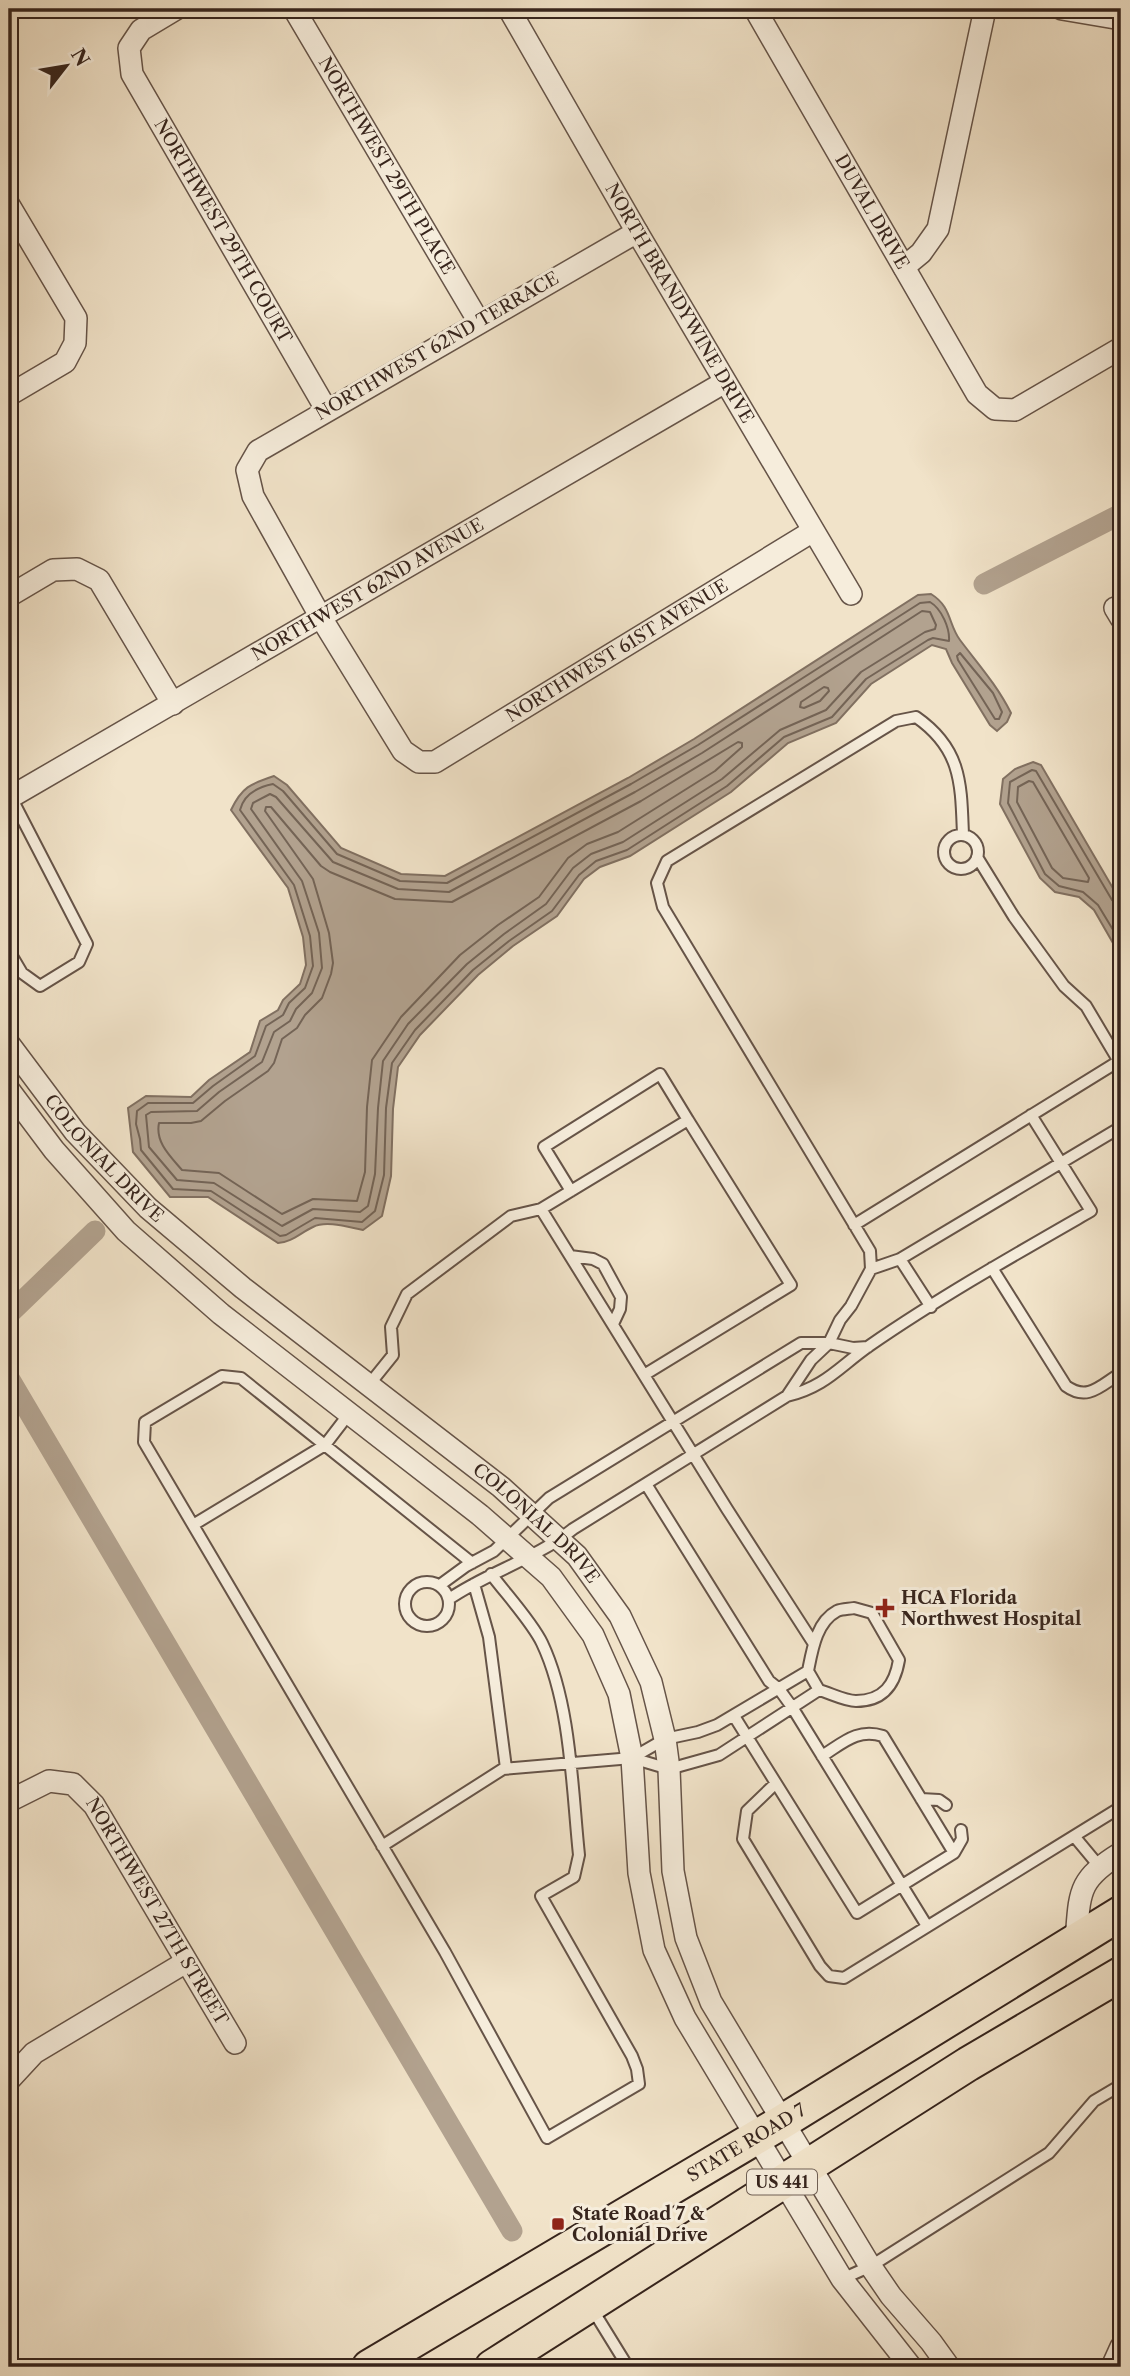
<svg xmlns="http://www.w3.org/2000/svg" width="1130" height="2376" font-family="'Libre Caslon Text',serif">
	<rect width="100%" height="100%" fill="#f1e3c9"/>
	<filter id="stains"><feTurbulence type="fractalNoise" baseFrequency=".00286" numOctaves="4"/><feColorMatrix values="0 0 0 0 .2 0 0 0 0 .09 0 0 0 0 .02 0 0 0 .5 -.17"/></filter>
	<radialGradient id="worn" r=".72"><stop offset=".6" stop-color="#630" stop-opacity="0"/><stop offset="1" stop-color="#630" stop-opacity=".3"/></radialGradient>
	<path fill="#b2a28f" stroke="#817061" stroke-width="2" d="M 931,594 C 952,607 948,624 960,640 C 978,664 997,685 1011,713 L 1007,722 L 997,731 L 990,725 L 952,663 L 946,649 L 932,645 L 871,684 L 836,723 L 788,743 L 731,792 L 630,856 L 600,867 L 584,879 L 557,916 L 513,946 L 478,975 L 420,1035 L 398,1067 L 393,1109 L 391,1176 L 382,1216 L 363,1230 C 348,1227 326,1220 313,1227 C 300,1233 292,1242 278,1243 L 208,1197 L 170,1197 L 133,1152 L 128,1108 L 146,1096 L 191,1097 L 209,1080 L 250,1052 L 260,1021 L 278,1010 L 283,1000 L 300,984 L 306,965 L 303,937 L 288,888 L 231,810 C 242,787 250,784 274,776 L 287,785 L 341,848 L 401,874 L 445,876 L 628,778 L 694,739 L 918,595 Z
		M 1033,762 L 1041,765 L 1121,902 L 1121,957 L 1094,910 L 1079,897 L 1055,892 L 1040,878 L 1000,804 L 1003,779 L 1015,769 Z"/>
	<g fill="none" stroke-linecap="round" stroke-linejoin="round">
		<path stroke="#746456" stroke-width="2" d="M 930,602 C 942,609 950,629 949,641 L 933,638 L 928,640 L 866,679 L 832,717 L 784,737 L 727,786 L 627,850 L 596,861 L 579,875 L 552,911 L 509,941 L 473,970 L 415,1030 L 392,1063 L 386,1108 L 384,1175 L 375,1211 L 362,1222 L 315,1218 L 286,1235 L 280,1236 L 211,1191 L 173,1189 L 141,1150 L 140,1139 L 136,1124 L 137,1111 L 148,1103 L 193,1103 L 213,1086 L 255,1056 L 266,1026 L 283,1015 L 289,1003 L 305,988 L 313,966 L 310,936 L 294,885 L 240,810 C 244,794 258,787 273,784 L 283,791 L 337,854 L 400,881 L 447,883 L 631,784 L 698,745 L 920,603 Z
			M 922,611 L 930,612 L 936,625 L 935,629 L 925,632 L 861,672 L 826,710 L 780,730 L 722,779 L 623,842 L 591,854 L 573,868 L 546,904 L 504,934 L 467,964 L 408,1024 L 383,1061 L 378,1108 L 375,1174 L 368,1206 L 360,1212 L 313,1209 L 282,1226 L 214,1183 L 177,1180 L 149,1147 L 146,1115 L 151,1112 L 197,1111 L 219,1092 L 262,1062 L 274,1032 L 290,1021 L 296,1009 L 312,993 L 322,968 L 319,933 L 302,881 L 251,809 L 253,803 L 270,794 L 276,797 L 333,862 L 398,889 L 449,892 L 635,792 L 702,753 Z
			M 960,653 L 993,693 L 1002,712 L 999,719 L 995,719 L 958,660 L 957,656 Z
			M 824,687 L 828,688 L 829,691 L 820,701 L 804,708 L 800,707 L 801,702 Z
			M 738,742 L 742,743 L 742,747 L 715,771 L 618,832 L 587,844 L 568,858 L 539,897 L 498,925 L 460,955 L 401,1017 L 372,1060 L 367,1107 L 365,1172 L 357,1201 L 313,1199 L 282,1214 L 219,1173 L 182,1170 C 170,1156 155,1142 159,1123 L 191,1123 L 201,1121 L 225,1101 L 268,1071 L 274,1063 L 282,1039 L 297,1028 L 305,1015 L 322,998 L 331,974 L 333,963 L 329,933 L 313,879 L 265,811 L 266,807 L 271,807 L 321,866 L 330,872 L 395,899 L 452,902 L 641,801 Z
			M 1029,781 L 1033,782 L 1089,878 L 1088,882 L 1063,878 L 1052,868 L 1017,802 L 1018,787 Z
			M 1121,904 L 1112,900 L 1036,771 L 1032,770 L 1010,782 L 1008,803 L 1045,874 L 1059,886 L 1083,892 L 1098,905 L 1121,943"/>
		<path stroke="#b2a28f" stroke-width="21" d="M 984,584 L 1121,514
			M 9,1314 L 95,1231
			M 9,1378 L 512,2231"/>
		<defs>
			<path id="lane" d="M944 852a17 17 0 1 1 34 0a17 17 0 1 1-34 0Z
				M 977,857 L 1014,917 L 1064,986 L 1086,1006 L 1121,1065
				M 9,951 L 22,973 L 40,986 L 79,962 L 87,944 L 11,797
				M 571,1191 L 544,1147 L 660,1074 L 688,1120
				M 541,1209 L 727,1509 L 814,1644
				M 854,1225 L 1119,1061
				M 570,1256 L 593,1259 L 603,1264 L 621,1297 L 620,1309 L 613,1324
				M 900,1259 L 931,1307
				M 992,1268 L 1066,1386 C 1088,1402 1101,1385 1121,1373
				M 871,1269 L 900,1259 L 1121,1127
				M 368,1386 L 393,1355 L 391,1327 L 407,1294 L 511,1216 L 541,1209 L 688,1120 L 791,1285 L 644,1375
				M 787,1396 L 811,1360 L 829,1343 L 840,1320 L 851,1306 L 871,1269 L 870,1251 L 663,907 L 657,883 L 667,861 L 896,721 L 916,717 C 962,749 961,784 963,835
				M 646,1484 L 769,1681 L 779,1689 L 792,1707 L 927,1926
				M 193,1525 L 325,1445 L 348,1415
				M 472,1563 L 241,1378 L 222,1376 L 145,1422 L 144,1442 L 445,1952 L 547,2138 L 639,2084 L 637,2069 L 632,2056 L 541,1896 L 574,1877 L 579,1855 C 572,1789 571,1704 542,1643 C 532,1622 506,1594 491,1574
				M405 1604a22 22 0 1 1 44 0a22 22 0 1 1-44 0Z
				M 474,1584 L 489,1637 L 506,1768
				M 440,1585 L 466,1566 L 494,1551 L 549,1498 L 801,1343 L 829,1343 L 853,1348 L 868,1347
				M 449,1599 C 488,1572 536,1559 573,1529 L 787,1396 C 825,1387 839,1367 869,1346 C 940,1297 1016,1254 1091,1211 L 1031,1115
				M 854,1608 L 872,1613 L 899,1660 C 895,1684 884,1701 856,1701 C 845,1701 830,1693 819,1690 L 808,1671 C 812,1651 816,1622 837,1611 C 842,1609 849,1609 854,1608 Z
				M 734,1716 L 857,1913 L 954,1853 L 883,1736 C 857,1728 843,1743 822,1756
				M 632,1758 L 665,1739 L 698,1732 L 717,1725 L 808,1671
				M 775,1784 L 747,1811 L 743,1839 L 820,1966 L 829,1976 L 844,1978 L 1121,1807
				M 921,1799 L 939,1800 L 946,1805
				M 1074,1836 L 1099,1866
				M 382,1846 L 503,1769 L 632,1758 L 669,1769 L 719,1755 L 819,1690
				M 954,1853 L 962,1839 L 961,1830
				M 842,2279 L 871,2266 L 1049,2153 L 1094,2101 L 1121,2085
				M 591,2307 L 628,2367"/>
			<g id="street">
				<path id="s1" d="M 176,9 L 141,30 L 129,48 L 132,74 L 326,409"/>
				<path id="s2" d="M 294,9 L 479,322"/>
				<path id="s3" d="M 509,9 L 637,232 L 851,594"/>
				<path id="s4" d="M 755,9 L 977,394 L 995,409 L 1015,410 L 1121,348"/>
				<path d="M 1062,9 L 1121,19"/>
				<path d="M 9,205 L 76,318 L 75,343 L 65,362 L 9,395"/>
				<path id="s5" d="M 637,232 L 258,451 L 247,470 L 253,496 L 320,616 L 403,751 L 419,762 L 435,762 L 813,531"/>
				<path d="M 904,267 L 921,253 L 938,229 L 985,9"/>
				<path d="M 9,596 L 53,570 L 77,569 L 99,580 L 173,704"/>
				<path d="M 1115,608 L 1121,618"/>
				<path id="s6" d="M 9,798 L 725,382"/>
				<path id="s7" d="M 9,1044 L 75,1132 L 148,1208 L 243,1288 L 501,1487 L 577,1556 L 620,1616 L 651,1682 L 665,1739 L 669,1769 L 673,1871 L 686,1938 L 711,2002 L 867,2261 L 891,2296 L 931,2342 L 949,2367"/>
				<path d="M 9,1090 L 54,1150 L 126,1231 L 221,1314 L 480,1515 L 551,1577 L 593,1635 L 619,1694 L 632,1758 L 639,1873 L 654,1950 L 685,2018 L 842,2279 L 911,2367"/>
				<path id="s8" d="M 9,1801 L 49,1781 L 73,1784 L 94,1805 L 235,2043"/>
				<path d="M 1076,1941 C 1080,1892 1077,1880 1121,1853"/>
				<path d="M 9,2080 L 34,2053 L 186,1962"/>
				<path d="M 1112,2367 L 1121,2347"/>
			</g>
			<g id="primary">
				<path id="s9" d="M 369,2367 L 782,2122 L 1121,1913"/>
				<path d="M 492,2367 L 968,2064 L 1121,1974"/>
			</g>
		</defs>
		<use href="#lane" stroke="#665448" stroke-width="14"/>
		<use href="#street" stroke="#665448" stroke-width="24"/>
		<use href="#primary" stroke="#37251d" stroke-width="37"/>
		<use href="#lane" stroke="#f6eddc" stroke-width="10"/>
		<use href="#street" stroke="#f6eddc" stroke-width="21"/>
		<use href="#primary" stroke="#f1e3c9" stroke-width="33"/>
	</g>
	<g fill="#8f2418" stroke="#f6eddc" stroke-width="2.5">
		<path d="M881.5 1597.5h7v7h7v7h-7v7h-7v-7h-7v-7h7z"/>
		<rect x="551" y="2217" width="14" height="14" rx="3.5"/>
	</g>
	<g text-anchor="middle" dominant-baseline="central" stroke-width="6" stroke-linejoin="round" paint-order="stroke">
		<rect fill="#f6eddc" stroke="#706156" stroke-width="2" x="747" y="2169.5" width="70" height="25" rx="5"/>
		<g font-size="16" font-weight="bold" fill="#37251d">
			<text x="782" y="2182">US 441</text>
		</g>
		<g font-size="18" fill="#37251d" stroke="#f6eddc">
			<text stroke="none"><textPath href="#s2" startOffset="182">NORTHWEST 29TH PLACE</textPath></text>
			<text stroke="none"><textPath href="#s4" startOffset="234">DUVAL DRIVE</textPath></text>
			<text stroke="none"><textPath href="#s1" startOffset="270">NORTHWEST 29TH COURT</textPath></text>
			<text stroke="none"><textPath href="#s3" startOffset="340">NORTH BRANDYWINE DRIVE</textPath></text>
			<text transform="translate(437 346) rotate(-30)">NORTHWEST 62ND TERRACE</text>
			<text stroke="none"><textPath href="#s6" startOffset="415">NORTHWEST 62ND AVENUE</textPath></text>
			<text stroke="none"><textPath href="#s5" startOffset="1031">NORTHWEST 61ST AVENUE</textPath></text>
			<text stroke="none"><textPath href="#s7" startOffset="149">COLONIAL DRIVE</textPath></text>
			<text stroke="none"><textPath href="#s7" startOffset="716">COLONIAL DRIVE</textPath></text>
			<text stroke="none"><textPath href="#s8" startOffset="222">NORTHWEST 27TH STREET</textPath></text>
			<text stroke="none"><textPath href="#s9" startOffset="439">STATE ROAD 7</textPath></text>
		</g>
		<g font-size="18" font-weight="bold" fill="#37251d" stroke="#f6eddc" text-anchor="start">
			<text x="901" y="1598">HCA Florida<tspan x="901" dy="21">Northwest Hospital</tspan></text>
			<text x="572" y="2214">State Road 7 &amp;<tspan x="572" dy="21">Colonial Drive</tspan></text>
		</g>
	</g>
	<rect width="1130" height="2376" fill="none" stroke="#f1e3c9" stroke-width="35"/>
	<rect x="10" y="10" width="1109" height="2355" fill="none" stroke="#37251d" stroke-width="3.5"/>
	<rect x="18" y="18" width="1095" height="2341" fill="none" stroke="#37251d" stroke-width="2"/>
	<g transform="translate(66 66) rotate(59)" stroke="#f6eddc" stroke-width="5" paint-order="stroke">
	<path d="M0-5L12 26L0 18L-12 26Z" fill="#37251d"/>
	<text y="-10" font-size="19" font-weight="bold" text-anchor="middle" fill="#37251d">N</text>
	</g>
	<rect width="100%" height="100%" filter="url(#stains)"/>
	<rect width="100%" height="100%" fill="url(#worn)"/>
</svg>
